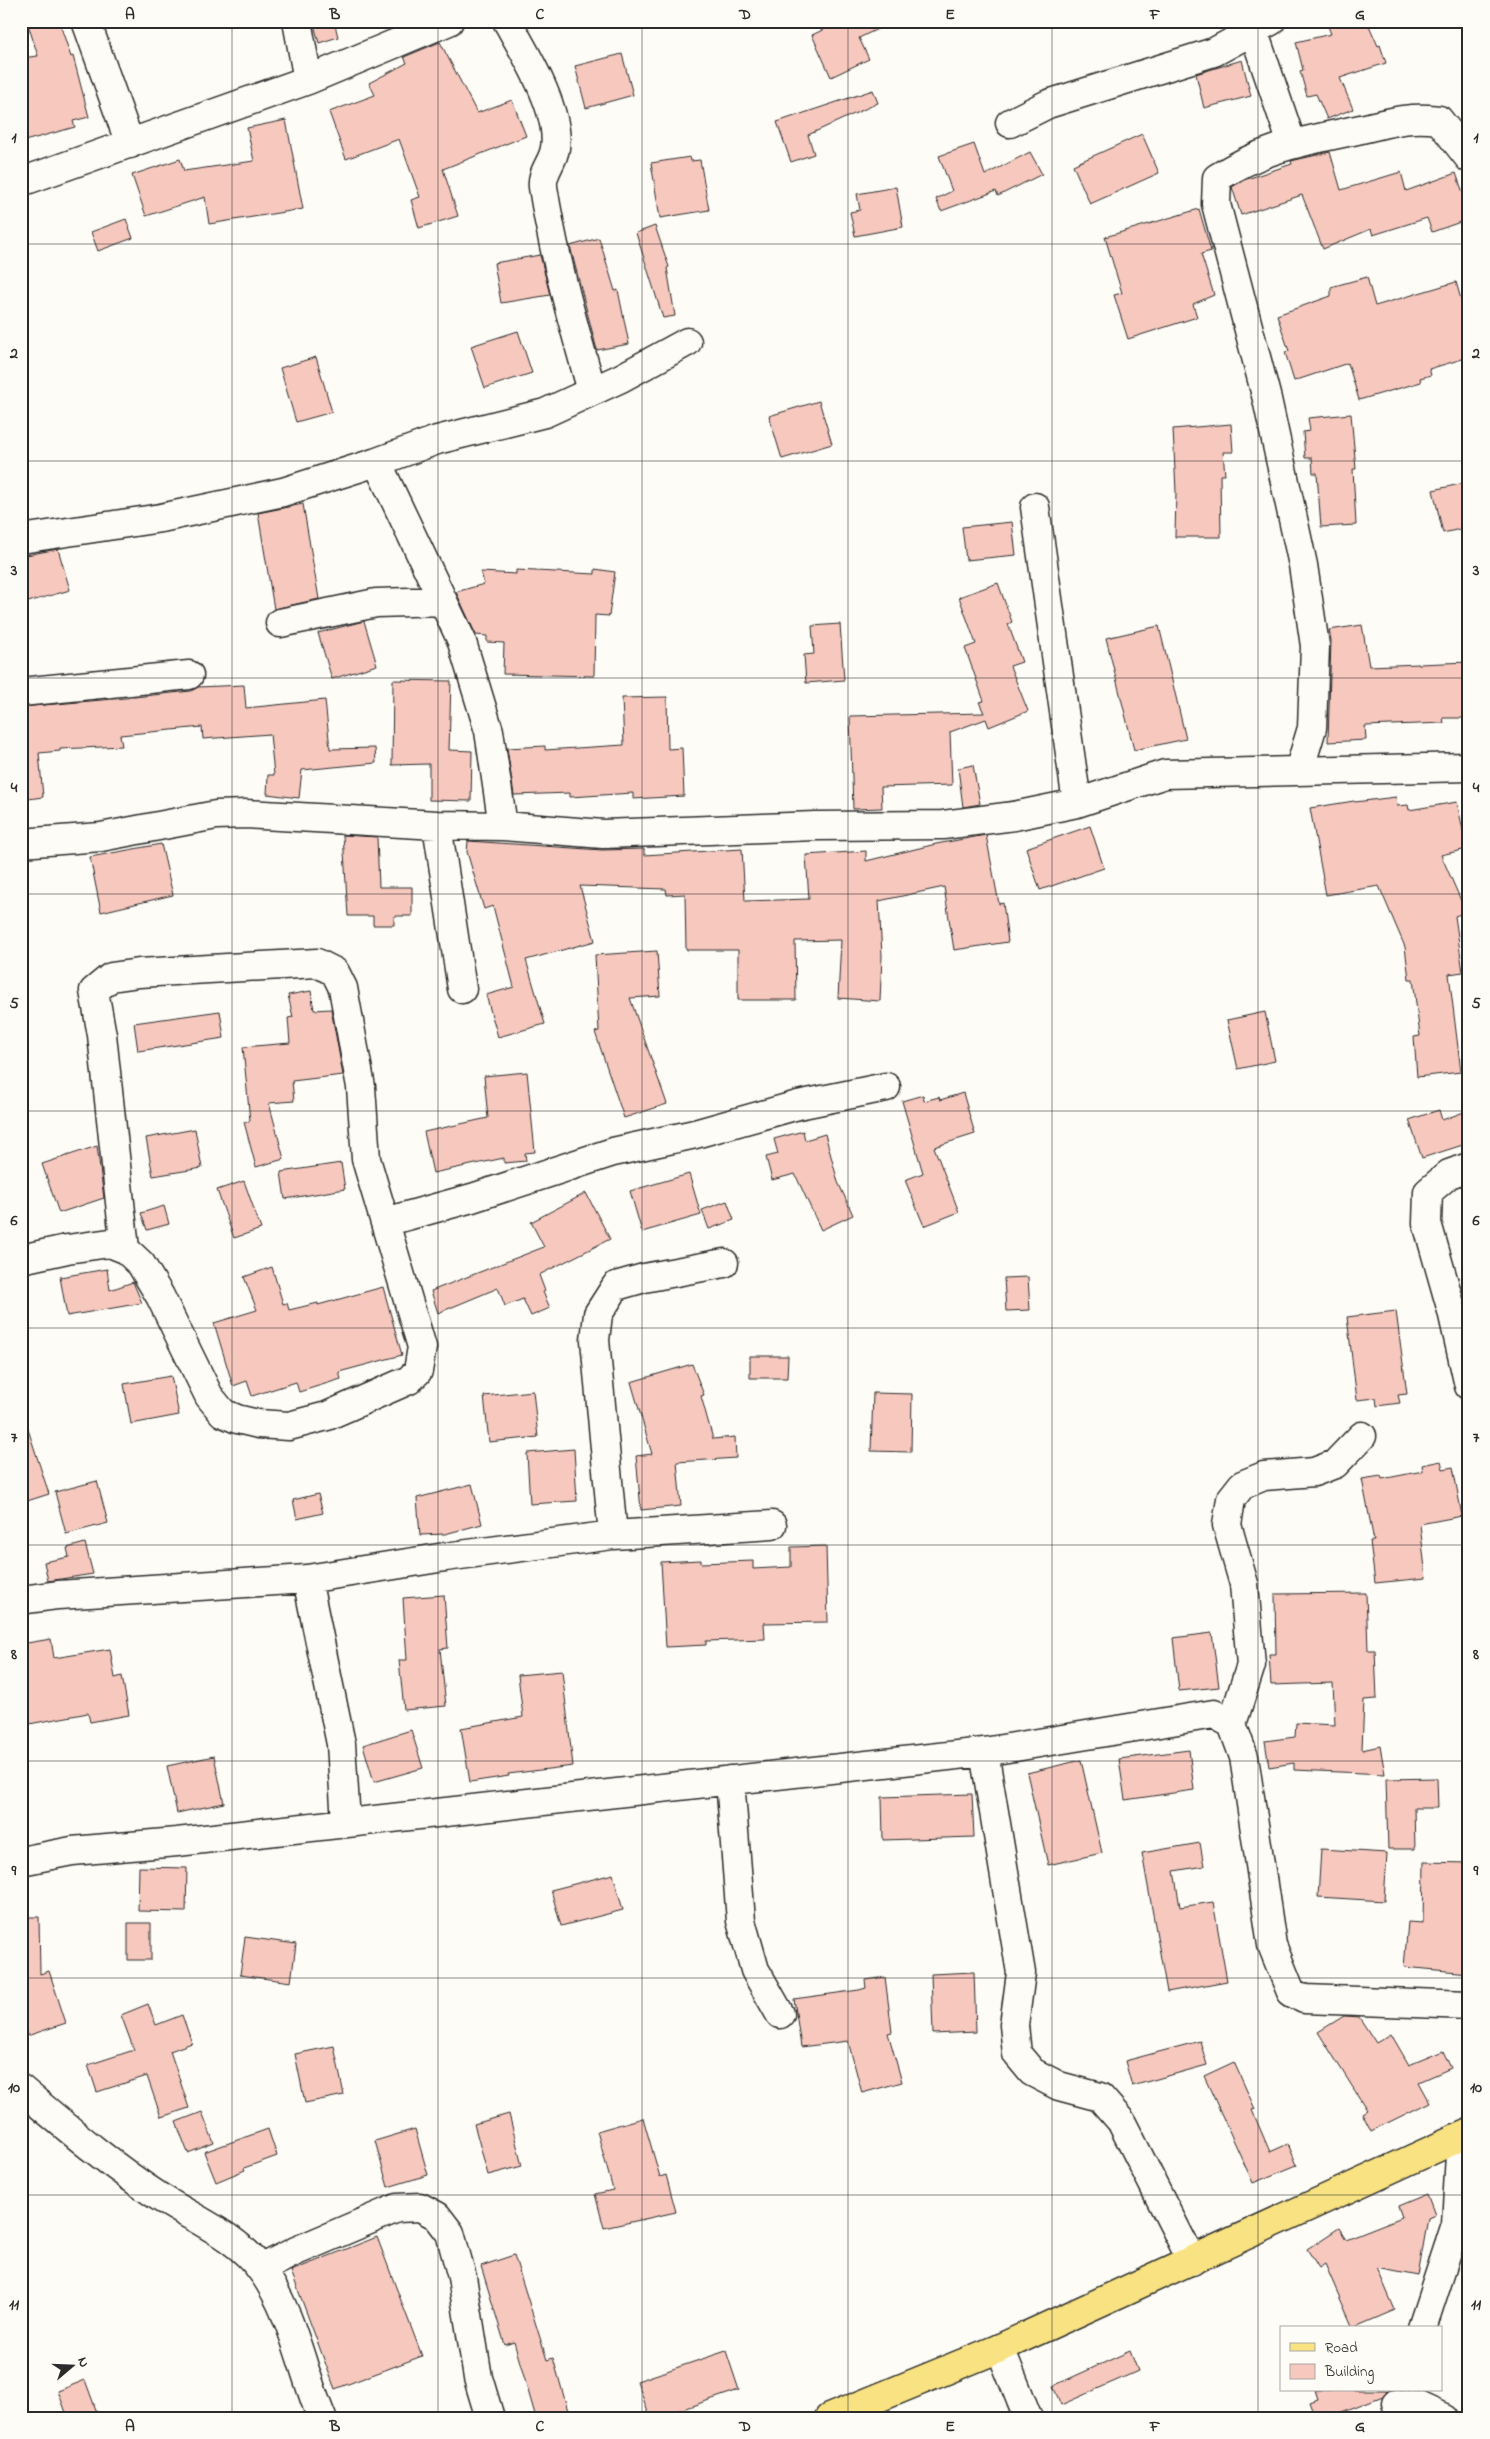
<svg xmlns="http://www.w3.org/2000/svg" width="1490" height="2439" font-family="'Indie Flower',sans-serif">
	<rect width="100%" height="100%" fill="#fdfcf7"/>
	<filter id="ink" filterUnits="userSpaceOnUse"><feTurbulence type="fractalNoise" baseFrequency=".02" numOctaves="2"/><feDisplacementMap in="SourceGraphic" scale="10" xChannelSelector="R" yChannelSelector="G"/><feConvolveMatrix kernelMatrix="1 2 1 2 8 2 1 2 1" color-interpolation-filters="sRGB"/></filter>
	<g filter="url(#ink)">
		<path fill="#f7c8be" stroke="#2b2b2b" d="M 27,21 L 59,21 L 71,57 L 73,56 L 89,117 L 73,121 L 75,127 L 21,142 L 21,58 L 38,56 Z
			M 313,21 L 334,21 L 338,37 L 319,43 Z
			M 842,21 L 894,21 L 859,38 L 869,59 L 831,77 L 812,35 Z
			M 1326,21 L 1367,21 L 1378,46 L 1380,45 L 1386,63 L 1340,78 L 1353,109 L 1327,119 L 1316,94 L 1307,96 L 1300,71 L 1303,70 L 1296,42 L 1331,34 Z
			M 440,42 L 477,113 L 512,100 L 526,136 L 443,169 L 458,216 L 419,228 L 411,200 L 420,197 L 399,139 L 346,159 L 329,112 L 375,95 L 369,83 L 407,63 L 404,57 Z
			M 622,54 L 633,95 L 586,108 L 575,66 Z
			M 1242,60 L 1251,96 L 1204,108 L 1196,74 Z
			M 873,90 L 878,103 L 808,135 L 814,154 L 791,162 L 777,122 Z
			M 286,120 L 303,209 L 209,224 L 205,197 L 146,216 L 132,175 L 180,159 L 184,171 L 254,161 L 247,128 Z
			M 1142,134 L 1159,173 L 1090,204 L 1073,165 Z
			M 974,144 L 985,175 L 1030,152 L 1042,174 L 998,196 L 996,191 L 941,211 L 936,199 L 952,191 L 939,156 Z
			M 1330,152 L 1341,190 L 1401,172 L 1406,191 L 1456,173 L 1469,210 L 1469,219 L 1432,232 L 1427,218 L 1373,235 L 1371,229 L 1323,249 L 1302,195 L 1241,215 L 1232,187 L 1244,180 L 1292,164 L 1291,161 Z
			M 690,157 L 691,161 L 700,160 L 709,210 L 660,218 L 651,163 Z
			M 896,187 L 903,227 L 855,236 L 850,212 L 860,210 L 857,194 Z
			M 1199,209 L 1211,251 L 1201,254 L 1214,295 L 1193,304 L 1197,317 L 1128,339 L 1114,295 L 1122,293 L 1105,237 Z
			M 126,219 L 133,238 L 98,251 L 91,232 Z
			M 655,226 L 669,267 L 667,268 L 675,316 L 663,318 L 636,233 Z
			M 599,238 L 615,291 L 618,290 L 629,344 L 597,350 L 570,246 Z
			M 540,255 L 550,295 L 501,303 L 494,263 Z
			M 1367,277 L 1375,306 L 1456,282 L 1469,327 L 1469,357 L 1429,369 L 1431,375 L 1420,378 L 1421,382 L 1359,400 L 1348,363 L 1294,381 L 1285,352 L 1289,351 L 1277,315 L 1331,296 L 1331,287 Z
			M 518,331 L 532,373 L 485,388 L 471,346 Z
			M 316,357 L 332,412 L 296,422 L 280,368 Z
			M 819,401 L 832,444 L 782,459 L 769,416 Z
			M 1351,414 L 1356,469 L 1353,469 L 1356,525 L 1321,527 L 1317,473 L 1313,473 L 1312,458 L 1305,458 L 1303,432 L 1310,431 L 1308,418 Z
			M 1231,424 L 1233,452 L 1223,452 L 1225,475 L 1220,475 L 1221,537 L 1175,537 L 1176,492 L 1173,429 Z
			M 1469,482 L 1469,527 L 1443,533 L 1433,490 Z
			M 303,504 L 319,599 L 274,609 L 258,513 Z
			M 1012,522 L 1016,555 L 966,560 L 962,527 Z
			M 58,549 L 70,590 L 21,604 L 21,556 Z
			M 595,569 L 615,572 L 609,616 L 595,615 L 594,676 L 503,674 L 504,643 L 487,642 L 487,636 L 476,635 L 456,592 L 484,584 L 481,572 L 516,574 L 516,570 L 595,574 Z
			M 998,583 L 1012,622 L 1008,624 L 1022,662 L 1010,666 L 1028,711 L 989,727 L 986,719 L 950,732 L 952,785 L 881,787 L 882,808 L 853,809 L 850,716 L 984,713 L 979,702 L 984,701 L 965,648 L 976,644 L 959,597 Z
			M 364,621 L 377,665 L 332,679 L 318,633 Z
			M 840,624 L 844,680 L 806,683 L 804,655 L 814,654 L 812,626 Z
			M 1362,625 L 1369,666 L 1469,662 L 1469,718 L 1443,718 L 1444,723 L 1365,726 L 1366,740 L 1328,742 L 1331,640 L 1329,630 Z
			M 1159,626 L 1186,739 L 1134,750 L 1106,638 Z
			M 393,680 L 451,681 L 449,750 L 472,751 L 471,801 L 429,800 L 429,764 L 392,765 Z
			M 244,685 L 246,708 L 325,700 L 330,749 L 375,748 L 376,763 L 302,770 L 299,798 L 267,794 L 268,775 L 274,775 L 270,734 L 203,739 L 202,727 L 120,735 L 122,746 L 60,749 L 60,751 L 39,753 L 43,797 L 21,800 L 21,707 L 125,698 L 191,691 L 198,687 Z
			M 667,697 L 668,749 L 682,748 L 684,796 L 633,799 L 633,793 L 570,797 L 570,793 L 514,795 L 507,748 L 545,746 L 545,750 L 624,745 L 622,698 Z
			M 973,765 L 980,804 L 963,807 L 958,768 Z
			M 1396,797 L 1397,806 L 1408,805 L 1409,810 L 1457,802 L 1467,849 L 1441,855 L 1466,912 L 1455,916 L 1463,972 L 1449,974 L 1461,1072 L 1417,1077 L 1414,1037 L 1420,1036 L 1413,979 L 1409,979 L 1405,947 L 1379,886 L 1326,895 L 1310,808 L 1354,801 L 1355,802 Z
			M 1090,826 L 1104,868 L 1040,890 L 1026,848 Z
			M 343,835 L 377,837 L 379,887 L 412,887 L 412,916 L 394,916 L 394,925 L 373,925 L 373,916 L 348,916 Z
			M 986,835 L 999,904 L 1003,903 L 1008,942 L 954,950 L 944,887 L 879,901 L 882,956 L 880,1001 L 838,998 L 841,940 L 795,941 L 796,1000 L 738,1000 L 738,950 L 686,950 L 685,894 L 667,895 L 666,889 L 580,886 L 595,941 L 526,960 L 545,1024 L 498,1037 L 486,995 L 514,987 L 493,906 L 484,909 L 467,852 L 468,841 L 602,850 L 644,849 L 644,855 L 742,849 L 745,901 L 809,899 L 806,855 L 866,851 L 866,861 L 936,844 Z
			M 161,844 L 173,895 L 101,912 L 90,857 Z
			M 657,951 L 660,996 L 630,998 L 667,1104 L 624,1118 L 595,1032 L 599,1031 L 595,955 Z
			M 311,991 L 314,1010 L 331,1009 L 343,1075 L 292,1081 L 294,1101 L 269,1103 L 284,1159 L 256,1167 L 244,1122 L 250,1121 L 243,1047 L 290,1043 L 288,1018 L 293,1017 L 288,995 Z
			M 220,1011 L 224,1038 L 138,1051 L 134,1023 Z
			M 1265,1012 L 1275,1061 L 1238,1069 L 1227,1020 Z
			M 527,1072 L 535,1152 L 525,1153 L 526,1161 L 504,1163 L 504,1158 L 433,1173 L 424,1132 L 488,1118 L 484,1076 Z
			M 963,1093 L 975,1134 L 934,1147 L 959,1212 L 924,1226 L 905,1180 L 923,1173 L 902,1101 L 923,1095 L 924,1101 L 939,1097 L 940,1100 Z
			M 1439,1110 L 1442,1120 L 1464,1112 L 1469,1126 L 1469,1143 L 1422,1158 L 1409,1120 Z
			M 195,1129 L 202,1168 L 153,1176 L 146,1138 Z
			M 803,1131 L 805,1140 L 825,1134 L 838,1182 L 853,1215 L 821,1230 L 795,1174 L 772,1180 L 766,1157 L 778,1154 L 774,1139 Z
			M 97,1146 L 104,1198 L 59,1213 L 42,1164 Z
			M 341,1163 L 345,1189 L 285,1199 L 281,1172 Z
			M 689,1174 L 701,1215 L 642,1232 L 630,1191 Z
			M 244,1181 L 261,1229 L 234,1238 L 217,1190 Z
			M 586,1193 L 610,1239 L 539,1275 L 545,1291 L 543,1292 L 550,1308 L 531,1316 L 523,1299 L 505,1306 L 498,1288 L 438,1313 L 431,1291 L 544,1247 L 531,1222 Z
			M 727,1201 L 734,1220 L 709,1229 L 702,1210 Z
			M 164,1206 L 169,1224 L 147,1230 L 141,1213 Z
			M 272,1267 L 283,1304 L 287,1303 L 289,1310 L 318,1303 L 318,1305 L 383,1287 L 402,1355 L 339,1372 L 341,1379 L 299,1392 L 296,1382 L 252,1396 L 247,1381 L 233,1386 L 214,1323 L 257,1310 L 244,1277 Z
			M 107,1269 L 110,1290 L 133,1282 L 142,1303 L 67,1316 L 60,1277 Z
			M 1028,1277 L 1030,1310 L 1006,1311 L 1004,1278 Z
			M 1396,1311 L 1407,1394 L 1398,1395 L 1400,1403 L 1377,1406 L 1376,1398 L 1357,1400 L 1347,1317 Z
			M 750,1356 L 788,1356 L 787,1378 L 750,1378 Z
			M 692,1364 L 704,1395 L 701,1396 L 713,1439 L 735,1437 L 736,1458 L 677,1462 L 681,1506 L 641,1510 L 636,1456 L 652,1454 L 631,1382 Z
			M 171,1376 L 179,1415 L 131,1424 L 124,1384 Z
			M 533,1391 L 538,1437 L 489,1442 L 484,1396 Z
			M 873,1393 L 912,1394 L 911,1452 L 871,1451 Z
			M 25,1420 L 49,1494 L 21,1503 L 21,1421 Z
			M 574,1449 L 577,1501 L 530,1504 L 527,1453 Z
			M 1441,1461 L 1443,1469 L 1453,1467 L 1462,1516 L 1420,1524 L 1426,1578 L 1375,1583 L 1370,1541 L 1374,1541 L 1362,1479 L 1381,1476 L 1382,1479 L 1423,1471 L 1422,1465 Z
			M 97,1481 L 108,1523 L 66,1534 L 55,1492 Z
			M 472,1484 L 482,1524 L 445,1534 L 420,1535 L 417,1498 Z
			M 318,1494 L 323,1513 L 297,1519 L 293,1500 Z
			M 85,1543 L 93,1574 L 48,1581 L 44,1562 L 69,1557 L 67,1548 Z
			M 826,1546 L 828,1622 L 764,1623 L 765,1639 L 706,1641 L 706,1645 L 666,1647 L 661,1562 L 701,1560 L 701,1563 L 753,1561 L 753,1569 L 791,1567 L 791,1547 Z
			M 1366,1593 L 1368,1650 L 1375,1650 L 1377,1699 L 1364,1700 L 1362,1750 L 1380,1746 L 1385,1774 L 1294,1770 L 1294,1763 L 1269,1767 L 1265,1741 L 1295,1737 L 1296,1723 L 1335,1725 L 1333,1683 L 1271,1685 L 1269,1654 L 1276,1654 L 1275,1594 Z
			M 444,1595 L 448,1648 L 440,1649 L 446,1706 L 404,1710 L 399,1660 L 407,1660 L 403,1598 Z
			M 1212,1633 L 1219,1687 L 1179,1691 L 1173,1638 Z
			M 51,1639 L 54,1658 L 110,1649 L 115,1678 L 122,1676 L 129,1715 L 90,1722 L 88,1713 L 24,1725 L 21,1709 L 21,1644 Z
			M 562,1671 L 573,1766 L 508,1774 L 509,1776 L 470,1782 L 461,1728 L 523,1717 L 518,1675 Z
			M 411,1730 L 423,1768 L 374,1782 L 363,1745 Z
			M 1189,1750 L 1194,1790 L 1125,1800 L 1119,1759 Z
			M 214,1756 L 224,1803 L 177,1813 L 167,1766 Z
			M 1081,1760 L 1102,1853 L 1048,1865 L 1027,1773 Z
			M 1437,1778 L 1438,1808 L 1414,1808 L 1415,1849 L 1388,1849 L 1386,1779 Z
			M 972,1794 L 974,1837 L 883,1840 L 882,1797 Z
			M 1200,1843 L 1204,1866 L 1174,1871 L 1180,1907 L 1213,1902 L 1227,1981 L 1167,1992 L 1142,1853 Z
			M 1321,1849 L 1387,1853 L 1384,1901 L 1318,1897 Z
			M 1424,1862 L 1469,1863 L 1469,1973 L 1404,1967 L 1408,1922 L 1423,1923 Z
			M 139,1867 L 187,1868 L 186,1912 L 138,1911 Z
			M 613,1874 L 623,1910 L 561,1926 L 551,1890 Z
			M 21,1917 L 39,1917 L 40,1974 L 49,1971 L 66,2023 L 27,2036 L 21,2017 Z
			M 128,1923 L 151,1923 L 151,1960 L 128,1960 Z
			M 245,1937 L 296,1944 L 291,1982 L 240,1975 Z
			M 974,1972 L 976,2032 L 933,2034 L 931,1974 Z
			M 885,1977 L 892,2032 L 888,2033 L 902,2082 L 862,2093 L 848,2041 L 801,2047 L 794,1999 L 859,1990 L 866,1988 L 865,1980 Z
			M 148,2004 L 156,2025 L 182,2015 L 192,2043 L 170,2051 L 189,2108 L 161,2117 L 147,2076 L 97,2092 L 88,2065 L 134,2050 L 121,2015 Z
			M 1344,2016 L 1359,2017 L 1376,2043 L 1391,2034 L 1409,2065 L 1443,2051 L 1451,2068 L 1419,2082 L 1430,2102 L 1371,2131 L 1362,2113 L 1367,2110 L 1318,2032 Z
			M 1200,2041 L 1207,2065 L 1132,2086 L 1125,2061 Z
			M 334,2046 L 344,2095 L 305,2103 L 295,2054 Z
			M 1234,2062 L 1255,2109 L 1252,2110 L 1270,2152 L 1288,2144 L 1297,2165 L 1253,2183 L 1204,2076 Z
			M 202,2112 L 214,2143 L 188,2153 L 176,2122 Z
			M 509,2114 L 522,2166 L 488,2175 L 474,2124 Z
			M 643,2118 L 660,2177 L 666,2175 L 676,2212 L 604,2228 L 595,2194 L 613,2190 L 597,2131 Z
			M 268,2129 L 277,2156 L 244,2168 L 245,2170 L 216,2182 L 204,2152 Z
			M 415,2129 L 428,2175 L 388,2187 L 375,2141 Z
			M 1427,2194 L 1435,2215 L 1428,2218 L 1418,2276 L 1377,2268 L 1395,2310 L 1353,2328 L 1325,2264 L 1319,2268 L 1307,2249 L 1339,2228 L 1346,2239 L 1402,2217 L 1398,2206 Z
			M 377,2237 L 422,2356 L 335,2389 L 291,2271 Z
			M 514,2255 L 547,2360 L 553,2358 L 570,2418 L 536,2418 L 514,2342 L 505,2345 L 481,2266 Z
			M 726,2351 L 739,2390 L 656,2418 L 650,2418 L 637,2381 Z
			M 1130,2351 L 1138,2371 L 1061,2405 L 1053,2386 Z
			M 85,2380 L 99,2418 L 68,2418 L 58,2391 Z
			M 1315,2390 L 1388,2390 L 1383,2396 L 1326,2418 L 1316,2418 L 1310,2402 L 1318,2399 Z"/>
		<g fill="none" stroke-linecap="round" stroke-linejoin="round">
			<defs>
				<path id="minor" d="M 86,21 L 130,144
					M 297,21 L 308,80
					M 507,21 C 525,53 561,111 555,148 C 553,163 541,172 543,187 C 554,257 573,324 592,391
					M 1250,21 L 1292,144
					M 1010,123 L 1048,104 L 1214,52 L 1271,21
					M 21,182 L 308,80 L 449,21
					M 1035,507 L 1077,803
					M 21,539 L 161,518 L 283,492 L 377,462
					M 280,623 L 376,603 L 443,601
					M 21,692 L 189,675
					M 1299,771 L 1312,728 L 1315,646 L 1303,565 L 1267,399 L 1216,204 L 1217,178 C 1265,146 1307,141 1361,129 C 1392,122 1407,116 1439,120 L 1469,158
					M 437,825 L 462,989
					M 503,826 L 489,731 L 461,639 L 377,462 L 437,440 L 545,413 L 621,378 L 687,342
					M 21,843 L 101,837 L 216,815 L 246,814 L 437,825 L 503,826 L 603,834 L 815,826 L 943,825 L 1014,816 L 1077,803 L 1165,774 L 1469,767
					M 1469,1167 L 1449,1174 L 1428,1192 L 1427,1223 L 1452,1311 L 1469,1386
					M 385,1222 L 472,1198 L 613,1152 L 695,1134 L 798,1105 L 886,1087
					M 21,1259 L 67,1249 L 110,1243 L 125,1249 L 141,1264 L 160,1296 L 209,1396 L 223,1413 L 237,1419 L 258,1424 L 289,1426 L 327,1416 L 409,1380 L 418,1371 L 422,1347 L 366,1159 L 361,1087 L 343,988 L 335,972 L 317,963 L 139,973 L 111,977 L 94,991 L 102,1035 L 125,1249
					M 613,1535 L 595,1340 L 598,1314 L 616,1286 L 644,1278 L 724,1263
					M 307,1579 L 341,1744 L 346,1822
					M 21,1600 L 58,1595 L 307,1579 L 445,1557 L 613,1535 L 772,1525
					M 1232,1724 L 1251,1665 L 1244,1584 L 1227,1525 L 1231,1499 L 1242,1485 L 1264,1476 L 1314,1472 L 1335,1464 L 1362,1436
					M 984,1752 L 1021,1973 L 1014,2025 L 1017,2054 L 1032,2072 L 1059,2086 L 1100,2097 L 1121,2121 L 1192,2261
					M 730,1780 L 741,1921 L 755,1970 L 780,2014
					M 21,1861 L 72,1851 L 177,1842 L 984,1752 L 1214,1714 L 1232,1724 L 1244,1757 L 1272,1945 L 1291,1992 L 1304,1999 L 1469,2005
					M 21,2089 C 65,2126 110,2165 158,2196 C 193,2219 238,2236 262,2271 C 294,2315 301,2369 322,2418
					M 261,2269 L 296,2251 L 397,2208 L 420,2207 L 437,2216 L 450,2233 L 462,2277 L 478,2378 L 490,2418
					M 1422,2328 L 1456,2224 L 1461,2137
					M 1000,2348 L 1028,2418
					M 1396,2403 L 1418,2406 L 1444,2418"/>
				<path id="major" d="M 829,2418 L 1000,2348 L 1469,2133"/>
			</defs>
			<use href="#minor" stroke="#2b2b2b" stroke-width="31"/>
			<use href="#major" stroke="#2b2b2b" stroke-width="31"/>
			<use href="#minor" stroke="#fdfcf7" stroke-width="28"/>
			<use href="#major" stroke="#f8e281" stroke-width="28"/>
		</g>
	</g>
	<path fill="none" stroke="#2b2b2b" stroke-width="1" stroke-opacity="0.55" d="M 232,21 L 232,2418M 438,21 L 438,2418M 642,21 L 642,2418M 848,21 L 848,2418M 1052,21 L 1052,2418M 1258,21 L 1258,2418M 21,244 L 1469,244M 21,461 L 1469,461M 21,678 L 1469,678M 21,894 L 1469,894M 21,1111 L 1469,1111M 21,1328 L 1469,1328M 21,1545 L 1469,1545M 21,1761 L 1469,1761M 21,1978 L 1469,1978M 21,2195 L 1469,2195"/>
	<rect width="1490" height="2439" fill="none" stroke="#fdfcf7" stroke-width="55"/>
	<rect x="1280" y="2326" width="162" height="65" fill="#fdfcf7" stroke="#a9a8a5"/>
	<rect x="1290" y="2343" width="25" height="8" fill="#f8e281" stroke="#a9a8a5"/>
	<text x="1325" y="2352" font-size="15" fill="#2b2b2b">Road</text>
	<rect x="1290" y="2364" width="25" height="15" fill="#f7c8be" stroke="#a9a8a5"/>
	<text x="1325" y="2376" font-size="15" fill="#2b2b2b">Building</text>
	<g transform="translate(72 2366) rotate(71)" stroke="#fdfcf7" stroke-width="4" paint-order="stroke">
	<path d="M0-4L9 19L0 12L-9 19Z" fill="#2b2b2b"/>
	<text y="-8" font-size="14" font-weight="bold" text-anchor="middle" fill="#2b2b2b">N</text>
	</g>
	<rect x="28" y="28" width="1434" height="2384" fill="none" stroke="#2b2b2b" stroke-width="2"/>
	<g font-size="16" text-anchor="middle" font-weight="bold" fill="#2b2b2b">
		<text x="130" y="19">A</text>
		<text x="335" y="19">B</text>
		<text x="540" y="19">C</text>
		<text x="745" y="19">D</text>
		<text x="950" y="19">E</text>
		<text x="1155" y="19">F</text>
		<text x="1360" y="19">G</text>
		<text x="14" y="142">1</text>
		<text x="1476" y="142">1</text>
		<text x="14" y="358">2</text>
		<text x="1476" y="358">2</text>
		<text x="14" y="575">3</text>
		<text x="1476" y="575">3</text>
		<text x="14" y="792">4</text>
		<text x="1476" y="792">4</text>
		<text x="14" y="1008">5</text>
		<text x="1476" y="1008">5</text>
		<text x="14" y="1225">6</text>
		<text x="1476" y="1225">6</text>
		<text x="14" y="1442">7</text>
		<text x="1476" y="1442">7</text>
		<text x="14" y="1659">8</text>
		<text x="1476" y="1659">8</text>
		<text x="14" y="1875">9</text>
		<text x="1476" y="1875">9</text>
		<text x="14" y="2092">10</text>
		<text x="1476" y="2092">10</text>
		<text x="14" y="2309">11</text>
		<text x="1476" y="2309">11</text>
		<text x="130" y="2431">A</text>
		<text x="335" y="2431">B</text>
		<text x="540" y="2431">C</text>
		<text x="745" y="2431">D</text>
		<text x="950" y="2431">E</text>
		<text x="1155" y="2431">F</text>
		<text x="1360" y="2431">G</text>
	</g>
</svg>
